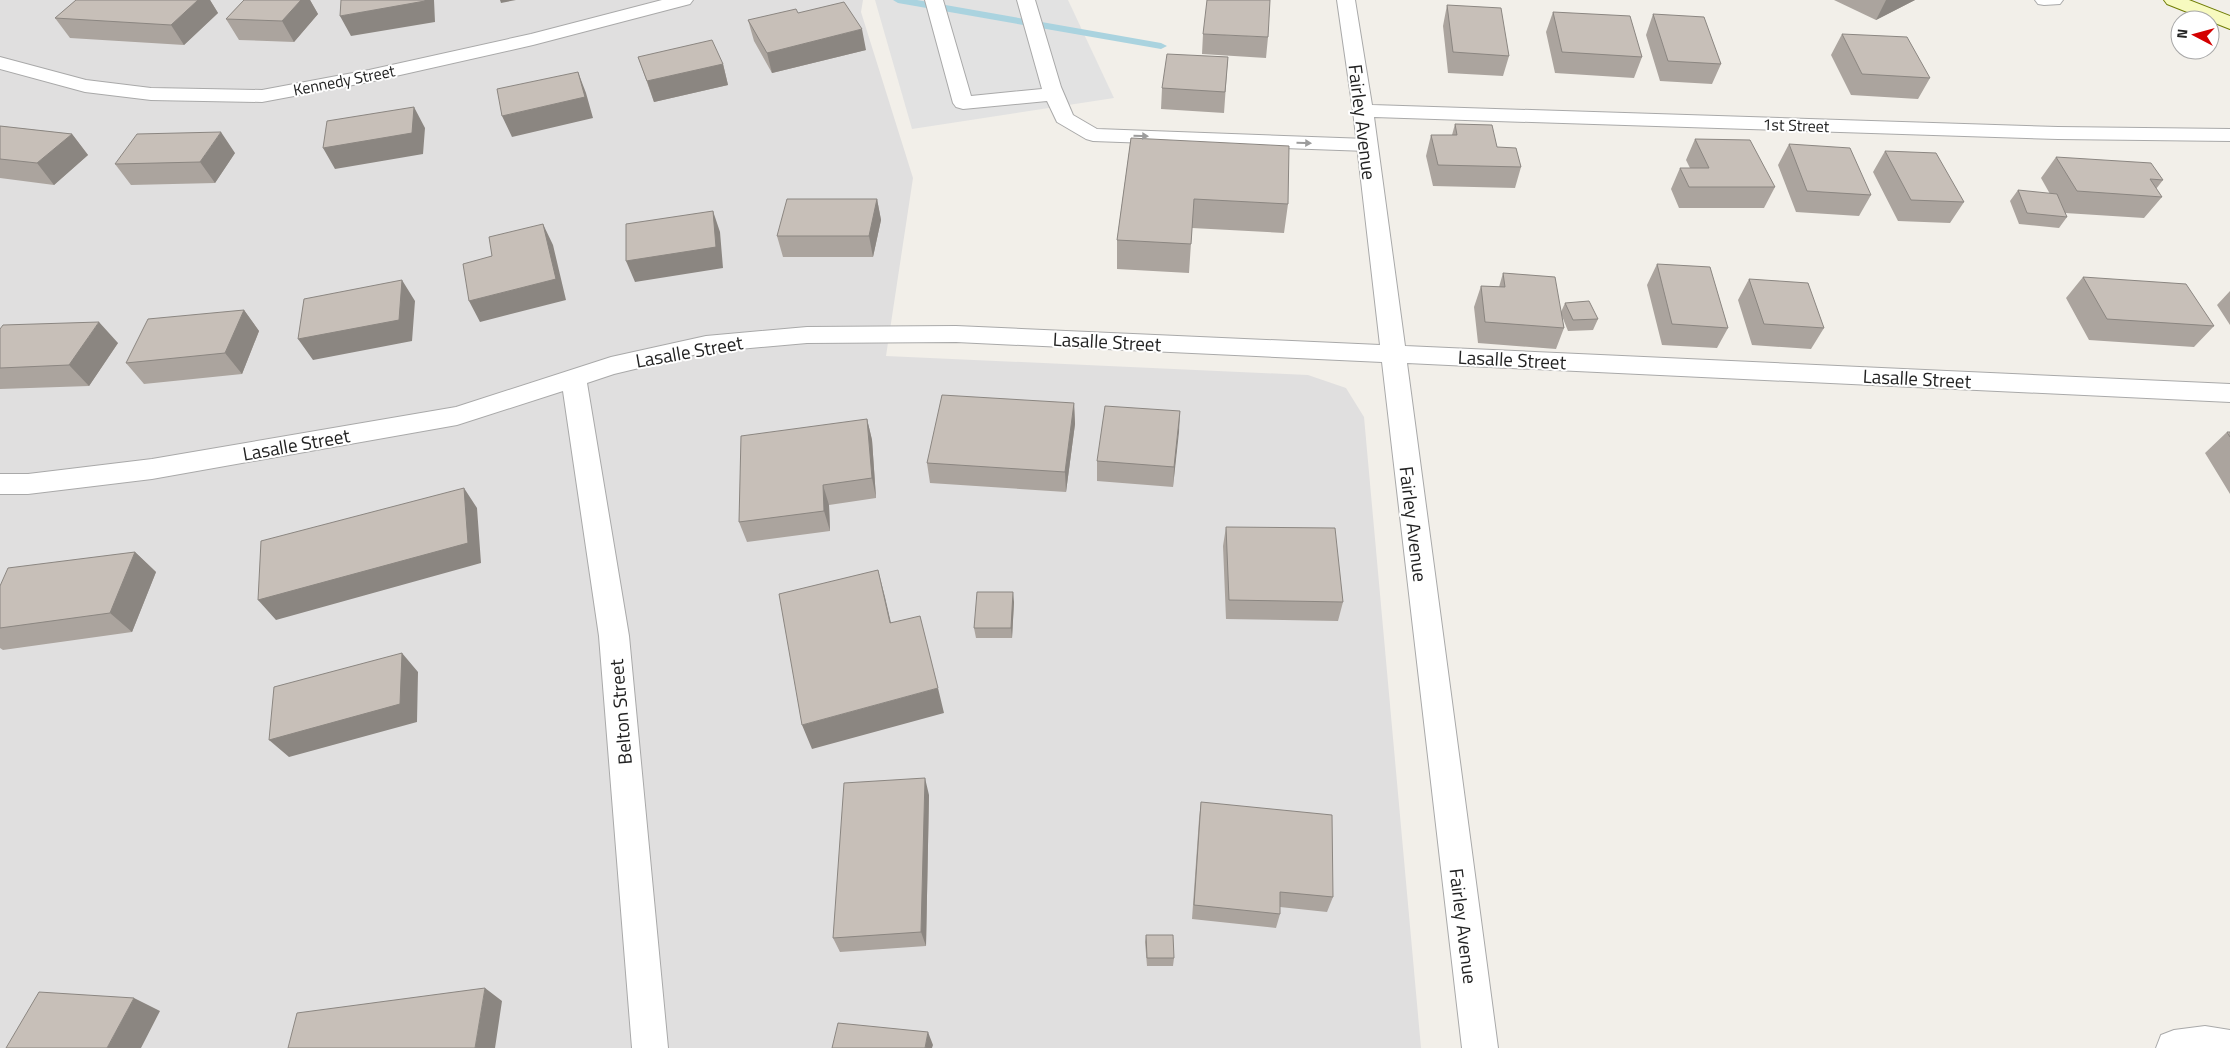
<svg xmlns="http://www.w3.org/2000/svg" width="2230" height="1048" font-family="'Titillium Web',sans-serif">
	<rect width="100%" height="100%" fill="#f2efe9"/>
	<path fill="#e0dfdf" d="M 0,0 L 863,0 L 861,12 L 913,178 L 886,356 L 1308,375 L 1346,388 L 1364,417 L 1421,1048 L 0,1048 Z"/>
	<path fill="#e2e2e2" d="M 875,0 L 1068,0 L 1114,98 L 912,129 Z"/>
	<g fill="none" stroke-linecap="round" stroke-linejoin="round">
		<path fill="#aad3df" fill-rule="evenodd" d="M 893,0 L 917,0 L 1161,43 L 1167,46 L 1161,49 L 898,3 Z"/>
		<defs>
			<path id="lane" d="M 925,0 L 943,0 L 971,96 L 1042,89 L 1017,0 L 1035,0 L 1061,87 L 1073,115 L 1097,129 L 1367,139 L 1374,141 L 1377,145 L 1374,149 L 1367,151 L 1093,141 L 1086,139 L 1057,122 L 1047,101 L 963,109 L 956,107 L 953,103 Z
				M 2035,0 L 2063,0 L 2060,4 L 2044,5 L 2038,4 Z
				M 2205,1026 L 2230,1030 L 2230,1048 L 2156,1048 L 2161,1035 L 2174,1030 Z"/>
			<path id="street" d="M 662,0 L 693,0 L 690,4 L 533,45 L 369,82 L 262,102 L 151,100 L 85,92 L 0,69 L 0,57 L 86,80 L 151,88 L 262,90 L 369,70 L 531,34 Z
				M 1337,0 L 1355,0 L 1372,105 L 2058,127 L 2230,129 L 2230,141 L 2058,139 L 1374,117 L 1405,346 L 2230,384 L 2230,402 L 1407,363 L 1498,1048 L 1462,1048 L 1382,362 L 956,342 L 807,343 L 706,352 L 614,374 L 587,383 L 629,636 L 668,1048 L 632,1048 L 599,636 L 563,391 L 457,425 L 152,479 L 28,494 L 0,494 L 0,474 L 28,474 L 152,459 L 456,407 L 611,357 L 706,336 L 807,327 L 956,326 L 1380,345 L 1353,111 Z"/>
			<path id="secondary" d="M 2164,0 L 2189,0 L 2230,16 L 2230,29 L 2167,4 Z"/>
		</defs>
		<use href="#lane" stroke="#a9a9a9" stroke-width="2"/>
		<use href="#street" stroke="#a9a9a9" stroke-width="2"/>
		<use href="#secondary" stroke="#707d05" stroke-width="2"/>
		<use href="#lane" fill="#fff" fill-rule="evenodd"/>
		<use href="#street" fill="#fff" fill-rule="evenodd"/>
		<use href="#secondary" fill="#f7fabf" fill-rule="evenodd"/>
	</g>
	<path fill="#aba49e" d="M 76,0 L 210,0 L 218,13 L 184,45 L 70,38 L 55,18 Z
		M 244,0 L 310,0 L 318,14 L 294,42 L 239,40 L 226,19 Z
		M 1834,0 L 1915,0 L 1876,20 Z
		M 1447,5 L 1509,56 L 1503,76 L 1448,73 L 1443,26 Z
		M 1553,12 L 1642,57 L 1634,78 L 1555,73 L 1546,32 Z
		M 798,13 L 866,50 L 772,73 L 754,41 L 748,20 Z
		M 1653,14 L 1721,64 L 1712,84 L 1660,81 L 1646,35 Z
		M 1203,34 L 1268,37 L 1266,58 L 1202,54 Z
		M 1842,34 L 1930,78 L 1918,99 L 1851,95 L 1831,55 Z
		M 638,57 L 723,64 L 728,85 L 654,102 Z
		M 1228,57 L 1224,113 L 1161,109 L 1162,88 Z
		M 1455,124 L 1497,147 L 1521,167 L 1515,188 L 1433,186 L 1426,156 L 1431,135 L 1452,135 Z
		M 0,126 L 72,134 L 88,155 L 54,185 L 0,178 Z
		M 1131,138 L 1288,204 L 1284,233 L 1192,228 L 1189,273 L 1117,269 L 1117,240 Z
		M 1695,139 L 1775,187 L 1764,208 L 1679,208 L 1671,189 L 1680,168 L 1690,168 L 1686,160 Z
		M 1789,144 L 1871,195 L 1859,216 L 1796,212 L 1778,165 Z
		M 1885,151 L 1964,202 L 1950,223 L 1898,221 L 1873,172 Z
		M 235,153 L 215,183 L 131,185 L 115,164 Z
		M 2056,157 L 2163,180 L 2156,189 L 2162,197 L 2144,218 L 2065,213 L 2067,217 L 2059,228 L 2019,224 L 2010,201 L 2018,190 L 2050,194 L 2041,178 Z
		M 877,199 L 881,220 L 873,257 L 783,257 L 777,236 Z
		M 1657,264 L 1728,328 L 1717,348 L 1662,345 L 1647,285 Z
		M 1503,273 L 1561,312 L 1565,303 L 1598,319 L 1593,330 L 1568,331 L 1562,316 L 1564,328 L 1556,349 L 1478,343 L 1474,307 L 1481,286 L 1499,287 Z
		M 2083,277 L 2214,326 L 2194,347 L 2089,340 L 2066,298 Z
		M 1749,279 L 1824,328 L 1811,349 L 1752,345 L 1738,300 Z
		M 2230,291 L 2230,325 L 2217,305 Z
		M 244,310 L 259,331 L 242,374 L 144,384 L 126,363 Z
		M 0,329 L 118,343 L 89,386 L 0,389 Z
		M 1074,403 L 1075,424 L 1066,492 L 930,483 L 927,463 Z
		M 1180,411 L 1173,487 L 1097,481 L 1097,461 Z
		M 867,419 L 872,440 L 876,498 L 829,505 L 830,531 L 747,542 L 739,522 Z
		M 2227,432 L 2230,432 L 2230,494 L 2205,453 Z
		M 1226,527 L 1343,602 L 1338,621 L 1226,619 L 1223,546 Z
		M 135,552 L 156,572 L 132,632 L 3,650 L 0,648 L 0,586 Z
		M 1014,602 L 1012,638 L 976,638 L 974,628 Z
		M 929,795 L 926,946 L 840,952 L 833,938 Z
		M 1201,802 L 1333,897 L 1327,912 L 1280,907 L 1280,914 L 1276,928 L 1192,919 L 1199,819 Z
		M 1146,935 L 1174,958 L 1173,966 L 1147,966 L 1145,942 Z"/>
	<path fill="#8b8681" d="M 198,0 L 210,0 L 218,13 L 184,45 L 171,25 Z
		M 301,0 L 310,0 L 318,14 L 294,42 L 282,21 Z
		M 425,0 L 434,0 L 435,22 L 351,36 L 340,16 Z
		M 500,0 L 516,0 L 501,3 Z
		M 1886,0 L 1915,0 L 1876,20 Z
		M 862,29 L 866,50 L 772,73 L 767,53 Z
		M 723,64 L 728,85 L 654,102 L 647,81 Z
		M 578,72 L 586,93 L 593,118 L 512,137 L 502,116 Z
		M 414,107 L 425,128 L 423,154 L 335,169 L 323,148 Z
		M 221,132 L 235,153 L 215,183 L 200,162 Z
		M 72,134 L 88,155 L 54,185 L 37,163 Z
		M 877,199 L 881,220 L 873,257 L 869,236 Z
		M 713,211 L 720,232 L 723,268 L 635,282 L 626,261 Z
		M 543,224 L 553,245 L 566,300 L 480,322 L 469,301 Z
		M 402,280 L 415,301 L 412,341 L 313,360 L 298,339 Z
		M 244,310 L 259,331 L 242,374 L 225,353 Z
		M 99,322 L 118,343 L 89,386 L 69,365 Z
		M 1074,403 L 1075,424 L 1066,492 L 1065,472 Z
		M 1180,411 L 1179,432 L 1173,487 L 1174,467 Z
		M 867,419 L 872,440 L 876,498 L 872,478 Z
		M 823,485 L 829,505 L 830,531 L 824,511 Z
		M 464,488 L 477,508 L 481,563 L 276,620 L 258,600 Z
		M 135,552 L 156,572 L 132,632 L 110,613 Z
		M 878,570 L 885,597 L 897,649 L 890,623 Z
		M 1013,592 L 1014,602 L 1012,638 L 1011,628 Z
		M 402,653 L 418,672 L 417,722 L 289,757 L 269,740 Z
		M 938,688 L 944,713 L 812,749 L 802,725 Z
		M 925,778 L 929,795 L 926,946 L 921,932 Z
		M 485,988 L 502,1001 L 495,1048 L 475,1048 Z
		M 134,998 L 160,1011 L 141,1048 L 107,1048 Z
		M 928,1032 L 933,1045 L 932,1048 L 925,1048 Z"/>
	<path fill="#c7bfb8" stroke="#8b8681" d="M 76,0 L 198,0 L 171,25 L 55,18 Z
		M 244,0 L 301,0 L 282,21 L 226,19 Z
		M 341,0 L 425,0 L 425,1 L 340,16 Z
		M 1207,0 L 1270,0 L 1268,37 L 1203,34 Z
		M 844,2 L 862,29 L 767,53 L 748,20 L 796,9 L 798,13 Z
		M 1447,5 L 1501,8 L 1509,56 L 1453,52 Z
		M 1553,12 L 1630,16 L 1642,57 L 1562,52 Z
		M 1653,14 L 1704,17 L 1721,64 L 1668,61 Z
		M 1842,34 L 1907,37 L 1930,78 L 1862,74 Z
		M 712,40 L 723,64 L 647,81 L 638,57 Z
		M 1167,54 L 1228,57 L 1225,92 L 1162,88 Z
		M 578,72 L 585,97 L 502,116 L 497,89 Z
		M 414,107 L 412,133 L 323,148 L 327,121 Z
		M 1455,124 L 1492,125 L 1497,147 L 1516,148 L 1521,167 L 1438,165 L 1431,135 L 1457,135 Z
		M 0,126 L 72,134 L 37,163 L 0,159 Z
		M 221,132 L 200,162 L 115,164 L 137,134 Z
		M 1131,138 L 1289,146 L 1288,204 L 1194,199 L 1191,244 L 1117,240 Z
		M 1695,139 L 1750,140 L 1775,187 L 1689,187 L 1680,168 L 1709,168 Z
		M 1789,144 L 1850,148 L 1871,195 L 1807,191 Z
		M 1885,151 L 1936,153 L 1964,202 L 1911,200 Z
		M 2056,157 L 2151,163 L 2163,180 L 2150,179 L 2162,197 L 2077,191 Z
		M 2018,190 L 2057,194 L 2067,217 L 2027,213 Z
		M 787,199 L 877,199 L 869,236 L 777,236 Z
		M 713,211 L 716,247 L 626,261 L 626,224 Z
		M 543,224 L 556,279 L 469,301 L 463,264 L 492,256 L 489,237 Z
		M 1657,264 L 1710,267 L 1728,328 L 1672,324 Z
		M 1503,273 L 1555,277 L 1564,328 L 1485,322 L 1481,286 L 1505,287 Z
		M 2083,277 L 2186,284 L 2214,326 L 2107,319 Z
		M 1749,279 L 1808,283 L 1824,328 L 1764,324 Z
		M 402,280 L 399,320 L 298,339 L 304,299 Z
		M 1589,301 L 1598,319 L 1573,320 L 1565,303 Z
		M 244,310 L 225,353 L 126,363 L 148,319 Z
		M 99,322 L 69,365 L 0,368 L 0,329 L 3,325 Z
		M 942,395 L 1074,403 L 1065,472 L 927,463 Z
		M 1105,406 L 1180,411 L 1174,467 L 1097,461 Z
		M 867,419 L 872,478 L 823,485 L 824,511 L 739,522 L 741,436 Z
		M 2227,432 L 2230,432 L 2230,437 Z
		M 464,488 L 468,543 L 258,600 L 261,541 Z
		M 1226,527 L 1335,528 L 1343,602 L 1229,600 Z
		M 135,552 L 110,613 L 0,628 L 0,586 L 8,568 Z
		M 878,570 L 890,623 L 920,616 L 938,688 L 802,725 L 779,594 Z
		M 977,592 L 1013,592 L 1011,628 L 974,628 Z
		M 402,653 L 400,704 L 269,740 L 274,687 Z
		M 925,778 L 921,932 L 833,938 L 844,783 Z
		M 1201,802 L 1332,815 L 1333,897 L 1280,892 L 1280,914 L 1194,905 Z
		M 1146,935 L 1173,935 L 1174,958 L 1147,958 Z
		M 485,988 L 475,1048 L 288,1048 L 297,1013 Z
		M 39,992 L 134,998 L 107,1048 L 6,1048 Z
		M 838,1023 L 928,1032 L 925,1048 L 832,1048 Z"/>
	<defs><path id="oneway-solid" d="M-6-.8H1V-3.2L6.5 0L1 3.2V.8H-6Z" transform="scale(1.25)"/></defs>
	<g fill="#9c9c9c">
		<use href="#oneway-solid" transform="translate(1141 136) rotate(2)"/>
		<use href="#oneway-solid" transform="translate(1304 143) rotate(2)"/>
	</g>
	<g text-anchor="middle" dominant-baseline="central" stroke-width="4" stroke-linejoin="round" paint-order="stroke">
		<g font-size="16" fill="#222" stroke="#fff">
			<text transform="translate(344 80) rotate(-11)">Kennedy Street</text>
			<text transform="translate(1796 125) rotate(2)">1st Street</text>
		</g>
		<g font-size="19" fill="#222" stroke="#fff">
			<text transform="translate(1363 122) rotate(83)">Fairley Avenue</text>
			<text transform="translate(1107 341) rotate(3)">Lasalle Street</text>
			<text transform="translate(689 351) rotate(-10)">Lasalle Street</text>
			<text transform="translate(1512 359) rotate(3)">Lasalle Street</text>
			<text transform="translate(1917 378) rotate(3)">Lasalle Street</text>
			<text transform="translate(296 444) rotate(-10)">Lasalle Street</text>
			<text transform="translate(1414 524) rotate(83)">Fairley Avenue</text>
			<text transform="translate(620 712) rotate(-95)">Belton Street</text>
			<text transform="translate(1464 926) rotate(83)">Fairley Avenue</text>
		</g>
	</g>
	<g transform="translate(2195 35) rotate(276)"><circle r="24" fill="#ffffff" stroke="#a7a7a7"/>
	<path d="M0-4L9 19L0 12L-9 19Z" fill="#d40000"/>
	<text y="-8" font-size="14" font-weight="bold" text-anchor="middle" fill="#222222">N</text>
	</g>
</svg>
